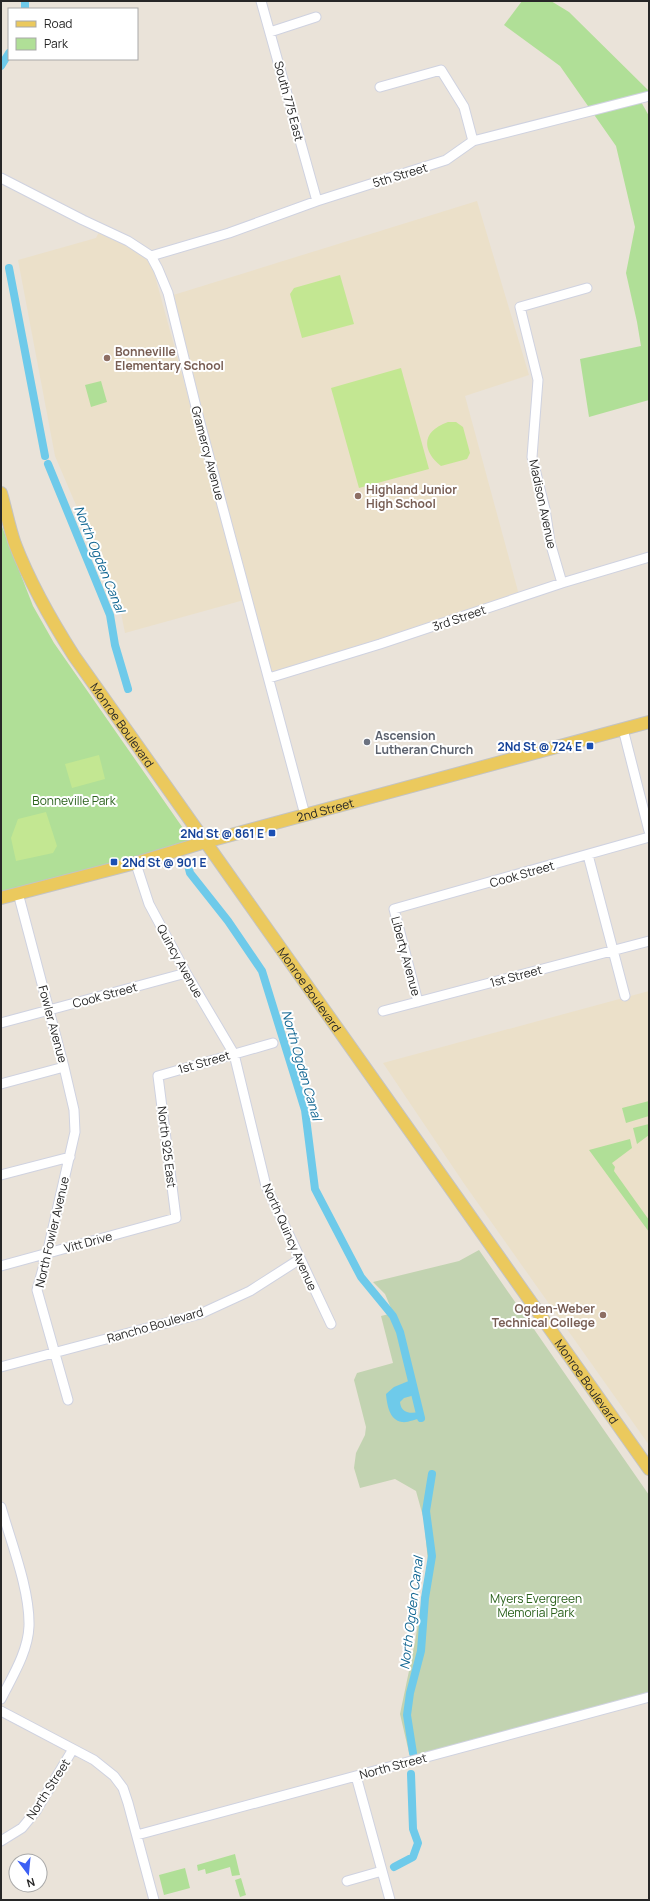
<svg xmlns="http://www.w3.org/2000/svg" width="650" height="1901" font-family="Manrope,sans-serif">
	<rect width="100%" height="100%" fill="#eae3d9"/>
	<path fill="#ebe0c9" d="M 477,201 L 529,375 L 465,396 L 519,595 L 271,675 L 170,296 Z
		M 100,230 L 150,258 L 244,600 L 125,633 L 120,608 L 55,456 L 18,260 L 96,238 Z
		M 649,991 L 649,1445 L 465,1185 L 383,1063 Z"/>
	<path fill="#b0df97" d="M 522,1 L 551,1 L 569,12 L 649,91 L 640,100 L 649,116 L 649,400 L 589,417 L 580,359 L 641,346 L 637,322 L 626,273 L 635,227 L 616,146 L 560,66 L 504,25 Z
		M 101,381 L 107,402 L 91,407 L 85,385 Z
		M 1,524 L 33,606 L 54,643 L 194,844 L 1,894 Z
		M 649,1101 L 649,1116 L 626,1123 L 622,1108 Z
		M 649,1124 L 649,1135 L 637,1144 L 633,1128 Z
		M 630,1139 L 632,1148 L 612,1163 L 615,1167 L 614,1171 L 649,1220 L 649,1232 L 589,1150 Z
		M 235,1854 L 240,1875 L 232,1876 L 230,1867 L 206,1874 L 205,1869 L 198,1871 L 197,1865 Z
		M 185,1868 L 190,1888 L 164,1895 L 159,1875 Z
		M 241,1878 L 246,1895 L 240,1897 L 235,1880 Z"/>
	<path fill="#c2d3b1" d="M 479,1250 L 649,1495 L 649,1692 L 410,1757 L 400,1714 L 415,1642 L 428,1562 L 424,1520 L 416,1491 L 395,1479 L 360,1488 L 354,1468 L 356,1453 L 365,1435 L 366,1427 L 354,1380 L 357,1373 L 393,1363 L 381,1316 L 393,1313 L 385,1294 L 373,1282 L 459,1261 Z"/>
	<path fill="#c3e792" d="M 340,275 L 354,324 L 302,338 L 290,294 L 294,288 Z
		M 401,368 L 429,469 L 359,488 L 331,388 Z
		M 448,422 L 456,422 L 463,427 L 470,453 L 467,459 L 441,466 C 421,450 422,431 448,422 Z
		M 99,755 L 105,779 L 72,788 L 65,764 Z
		M 46,812 L 57,846 L 53,853 L 16,861 L 11,838 L 18,819 Z"/>
	<path fill="#6ecaea" d="M 411,1380 L 415,1395 L 404,1398 L 400,1402 C 401,1413 410,1414 419,1412 L 421,1418 C 416,1419 407,1423 402,1422 C 389,1420 387,1404 386,1394 L 394,1387 Z"/>
	<g fill="none" stroke-linecap="round" stroke-linejoin="round">
		<path stroke="#6ecaea" stroke-width="8" d="M 25,1 L 25,9
			M 1,66 L 9,53
			M 9,268 L 45,456
			M 48,464 L 110,615 L 115,645 L 128,689
			M 187,861 L 190,873 L 228,921 L 262,971 L 305,1110 L 315,1189 L 361,1277 L 393,1316 L 400,1332 L 421,1418
			M 413,1753 L 407,1715 L 410,1693 L 421,1651 L 425,1598 L 432,1556 L 426,1511 L 432,1474
			M 394,1867 L 413,1857 L 418,1843 L 413,1829 L 411,1774"/>
		<defs>
			<path id="minor" d="M 261,1 L 317,201
				M 270,32 L 316,17
				M 380,87 L 441,70 L 464,107 L 473,141
				M 1,178 L 83,220 L 128,241 L 151,256 L 158,269 L 168,293 L 199,419 L 305,815
				M 151,256 L 229,233 L 317,201 L 446,160 L 473,141 L 649,96
				M 562,583 L 550,542 L 545,509 L 532,457 L 538,380 L 520,307 L 587,288
				M 269,678 L 380,644 L 562,583 L 649,557
				M 623,729 L 649,831
				M 588,855 L 625,996
				M 136,864 L 149,904 L 186,973 L 234,1054 L 266,1186 L 331,1324
				M 18,893 L 64,1067 L 74,1110 L 75,1132 L 47,1254 L 37,1290 L 68,1400
				M 418,1002 L 394,909 L 649,837
				M 383,1011 L 649,941
				M 1,1023 L 186,973
				M 1,1084 L 64,1067
				M 1,1175 L 70,1157
				M 1,1266 L 176,1218 L 158,1076 L 273,1043
				M 1,1367 L 200,1314 L 250,1291 L 300,1259
				M 1,1507 C 11,1542 30,1590 29,1626 C 28,1652 12,1677 1,1699
				M 1,1711 L 94,1760 L 114,1776 L 123,1788 L 128,1803 L 154,1900
				M 356,1776 L 390,1900
				M 137,1835 L 649,1697
				M 1,1841 L 22,1828 L 36,1811 L 73,1749
				M 347,1881 L 382,1871"/>
			<g id="major">
				<path id="s1" d="M 1,493 C 6,510 9,527 15,544 C 30,583 51,620 74,656 L 649,1469"/>
				<path id="s2" d="M 1,898 L 143,861 L 205,842 L 649,722"/>
			</g>
		</defs>
		<use href="#minor" stroke="#cfd2e0" stroke-width="11"/>
		<use href="#major" stroke="#c3c3c3" stroke-width="14"/>
		<use href="#minor" stroke="#fff" stroke-width="9"/>
		<use href="#major" stroke="#ebc95d" stroke-width="12"/>
	</g>
	<g fill="#8d6e63" stroke="#fff" stroke-width="1.5">
		<circle cx="107" cy="358" r="4"/>
		<circle cx="358" cy="496" r="4"/>
		<circle cx="603" cy="1315" r="4"/>
	</g>
	<circle fill="#6b7280" stroke="#fff" stroke-width="1.5" cx="367" cy="742" r="4"/>
	<g fill="#1a4fb4" stroke="#fff" stroke-width="1.5">
		<rect x="586" y="742" width="8" height="8" rx="2"/>
		<rect x="268" y="829" width="8" height="8" rx="2"/>
		<rect x="110" y="858" width="8" height="8" rx="2"/>
	</g>
	<g text-anchor="middle" dominant-baseline="central" stroke-width="4" stroke-linejoin="round" paint-order="stroke">
		<g font-size="12" fill="#272727" stroke="#fff">
			<text transform="translate(289 101) rotate(75)">South 775 East</text>
			<text transform="translate(400 175) rotate(-17)">5th Street</text>
			<text transform="translate(208 453) rotate(75)">Gramercy Avenue</text>
			<text transform="translate(543 504) rotate(78)">Madison Avenue</text>
			<text transform="translate(459 618) rotate(-19)">3rd Street</text>
			<text stroke="none"><textPath href="#s1" startOffset="264">Monroe Boulevard</textPath></text>
			<text stroke="none"><textPath href="#s2" startOffset="336">2nd Street</textPath></text>
			<text transform="translate(522 874) rotate(-16)">Cook Street</text>
			<text transform="translate(406 956) rotate(75)">Liberty Avenue</text>
			<text transform="translate(180 961) rotate(61)">Quincy Avenue</text>
			<text transform="translate(516 976) rotate(-15)">1st Street</text>
			<text stroke="none"><textPath href="#s1" startOffset="588">Monroe Boulevard</textPath></text>
			<text transform="translate(105 995) rotate(-15)">Cook Street</text>
			<text transform="translate(53 1024) rotate(75)">Fowler Avenue</text>
			<text transform="translate(204 1062) rotate(-16)">1st Street</text>
			<text transform="translate(167 1147) rotate(83)">North 925 East</text>
			<text transform="translate(52 1232) rotate(-77)">North Fowler Avenue</text>
			<text transform="translate(290 1237) rotate(66)">North Quincy Avenue</text>
			<text transform="translate(88 1242) rotate(-15)">Vitt Drive</text>
			<text transform="translate(155 1325) rotate(-16)">Rancho Boulevard</text>
			<text stroke="none"><textPath href="#s1" startOffset="1068">Monroe Boulevard</textPath></text>
			<text transform="translate(393 1766) rotate(-15)">North Street</text>
			<text transform="translate(48 1789) rotate(-57)">North Street</text>
		</g>
		<g font-size="12" font-weight="bold" fill="#785e54" stroke="#fff" text-anchor="start">
			<text x="115" y="351">Bonneville<tspan x="115" dy="14">Elementary School</tspan></text>
			<text x="366" y="489">Highland Junior<tspan x="366" dy="14">High School</tspan></text>
			<text x="595" y="1308" text-anchor="end">Ogden-Weber<tspan x="595" dy="14">Technical College</tspan></text>
		</g>
		<g font-size="12" font-weight="bold" fill="#5b616d" stroke="#fff" text-anchor="start">
			<text x="375" y="735">Ascension<tspan x="375" dy="14">Lutheran Church</tspan></text>
		</g>
		<g font-size="12" font-weight="bold" fill="#164399" stroke="#fff" text-anchor="end">
			<text x="582" y="746">2Nd St @ 724 E</text>
			<text x="264" y="833">2Nd St @ 861 E</text>
			<text x="122" y="862" text-anchor="start">2Nd St @ 901 E</text>
		</g>
		<g font-size="12" fill="#2a611b" stroke="#fff">
			<text x="74" y="800">Bonneville Park</text>
			<text x="536" y="1598">Myers Evergreen<tspan x="536" dy="14">Memorial Park</tspan></text>
		</g>
		<g font-size="13" font-style="italic" fill="#116692" stroke="#fff">
			<text transform="translate(100 559) rotate(68)">North Ogden Canal</text>
			<text transform="translate(302 1065) rotate(74)">North Ogden Canal</text>
			<text transform="translate(411 1613) rotate(-83)">North Ogden Canal</text>
		</g>
	</g>
	<rect width="650" height="1901" fill="none" stroke="#272727" stroke-width="4"/>
	<rect x="8" y="8" width="130" height="52" fill="#ffffff" stroke="#a9a9a9"/>
	<rect x="16" y="21" width="20" height="6" fill="#ebc95d" stroke="#a9a9a9"/>
	<text x="44" y="28" font-size="12" fill="#272727">Road</text>
	<rect x="16" y="38" width="20" height="12" fill="#b0df97" stroke="#a9a9a9"/>
	<text x="44" y="48" font-size="12" fill="#272727">Park</text>
	<g transform="translate(28 1873) rotate(164)"><circle r="19" fill="#ffffff" stroke="#a9a9a9"/>
	<path d="M0-3L7 15L0 10L-7 15Z" fill="#3c5ff4"/>
	<text y="-6" font-size="11" font-weight="bold" text-anchor="middle" fill="#272727">N</text>
	</g>
</svg>
